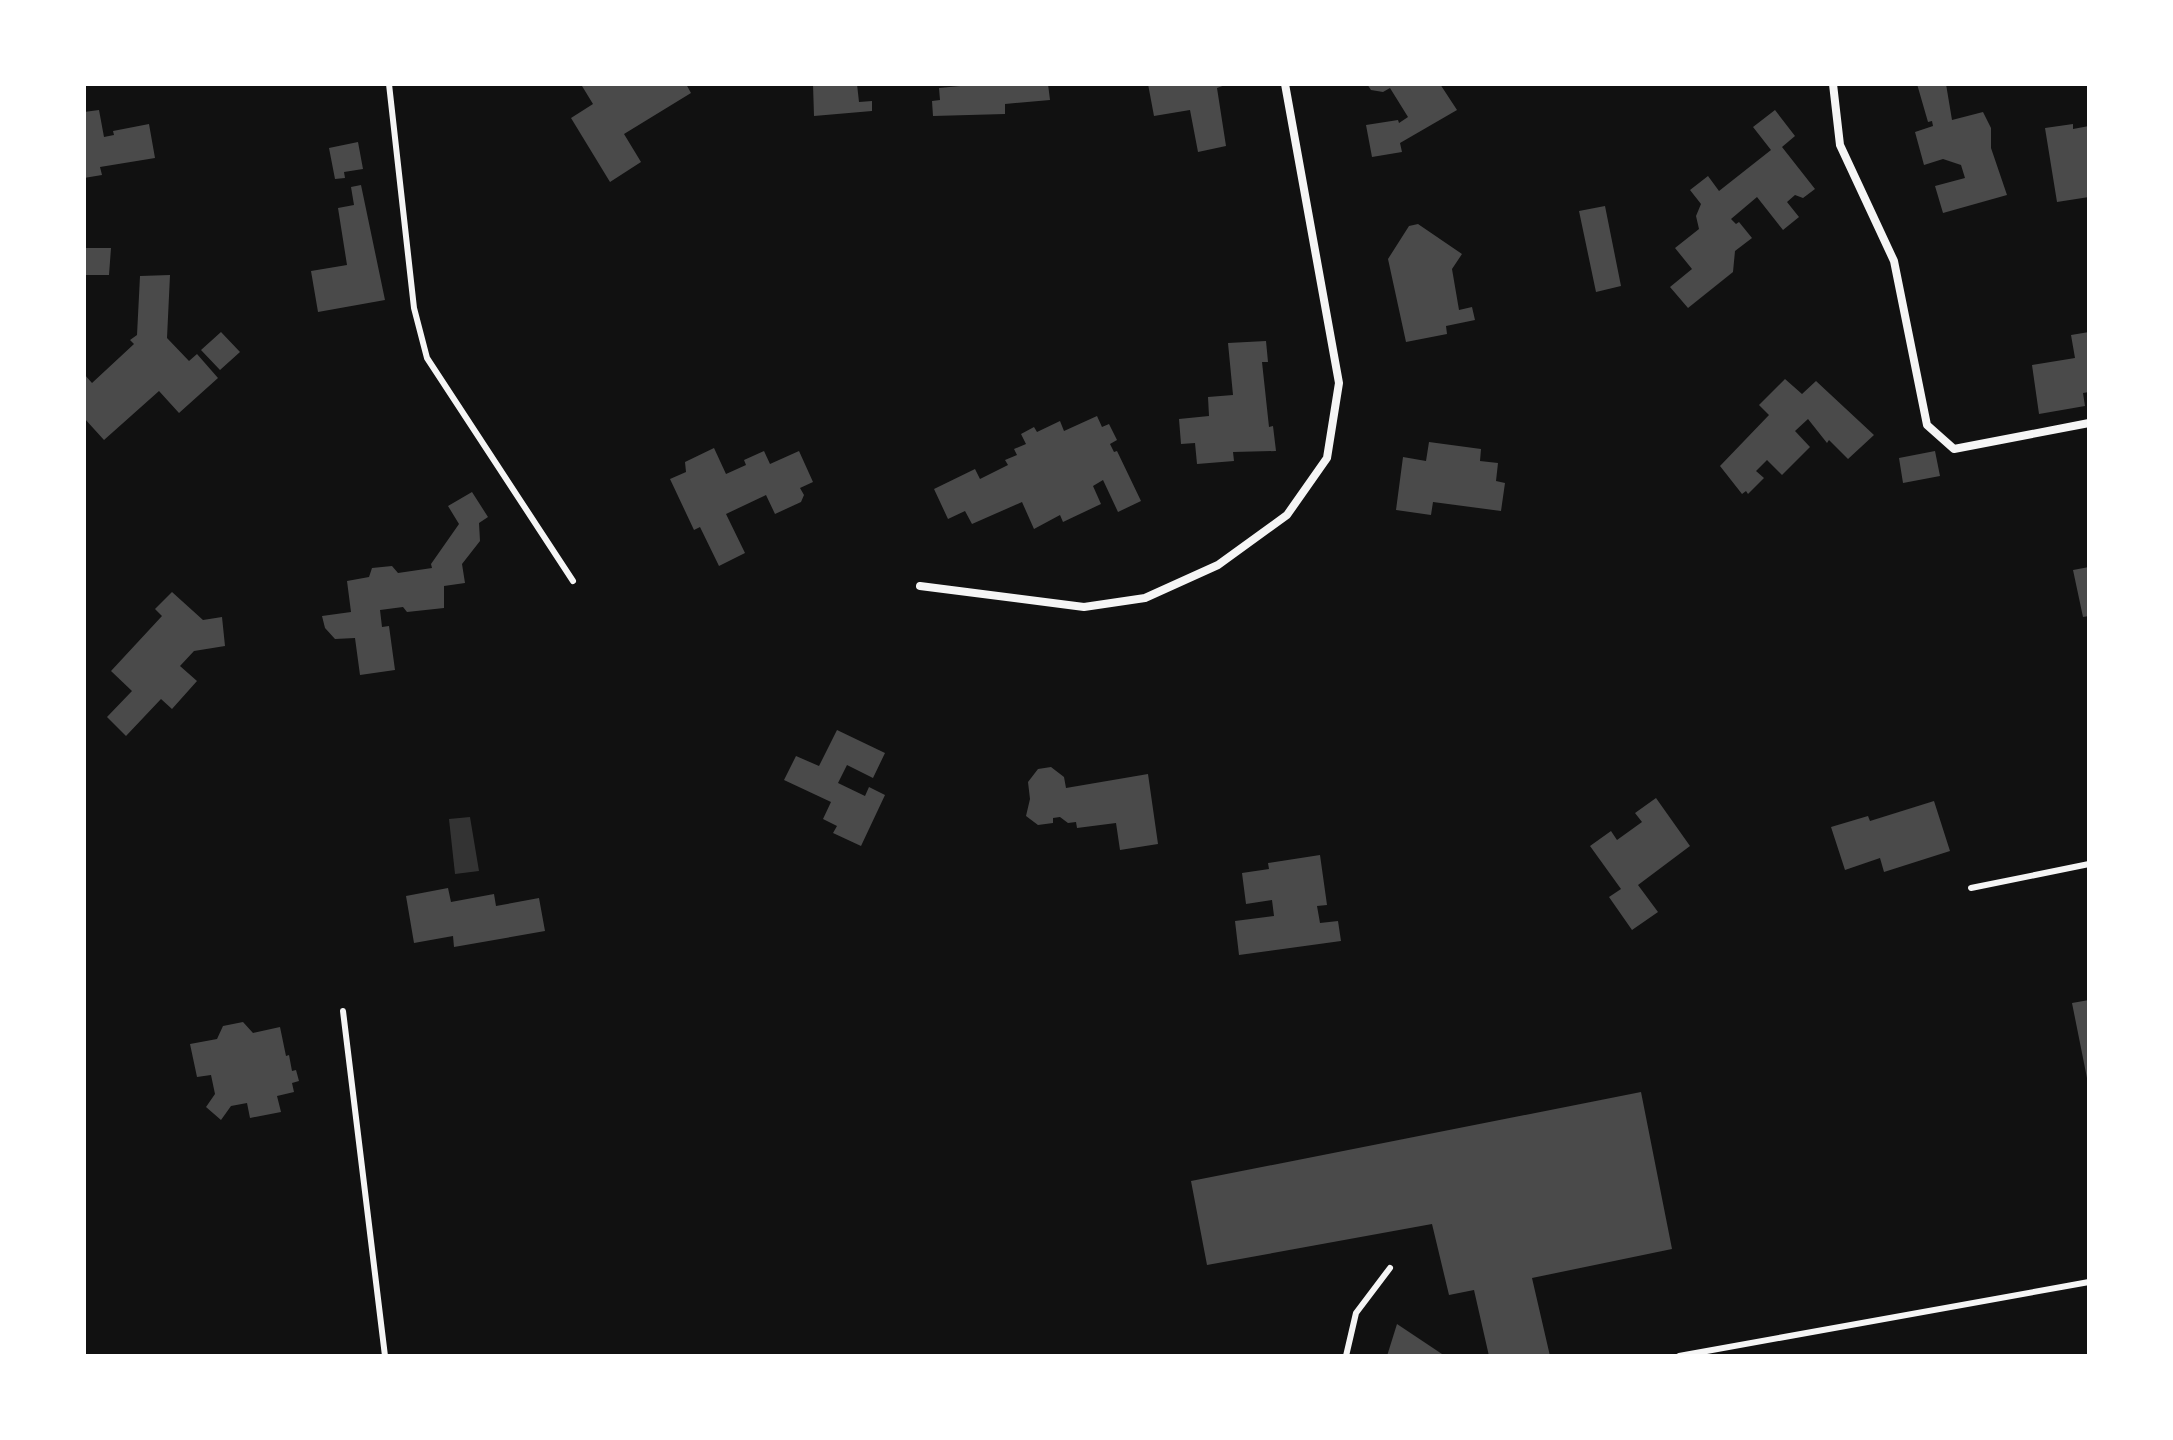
<svg xmlns="http://www.w3.org/2000/svg" width="2173" height="1440" font-family="'Public Sans',sans-serif">
	<rect width="100%" height="100%" fill="#111"/>
	<path fill="#333" d="M 470,817 L 479,871 L 455,874 L 449,819 Z"/>
	<path fill="#4a4a4a" d="M 585,84 L 686,84 L 691,93 L 624,134 L 641,162 L 610,182 L 571,118 L 593,104 L 582,86 Z
		M 813,84 L 857,84 L 859,102 L 872,101 L 872,111 L 814,116 Z
		M 981,84 L 1048,84 L 1050,100 L 1005,104 L 1005,114 L 933,116 L 932,101 L 940,100 L 939,88 Z
		M 1148,84 L 1228,84 L 1217,88 L 1226,146 L 1198,152 L 1190,110 L 1154,116 Z
		M 1367,84 L 1440,84 L 1457,110 L 1400,143 L 1402,152 L 1372,157 L 1366,125 L 1398,120 L 1399,123 L 1408,117 L 1390,88 L 1383,92 L 1371,90 Z
		M 1917,84 L 1946,84 L 1952,120 L 1983,112 L 1991,128 L 1991,148 L 2007,195 L 1943,213 L 1935,186 L 1965,178 L 1961,165 L 1943,159 L 1924,165 L 1915,132 L 1933,126 L 1932,121 L 1928,122 Z
		M 99,110 L 104,137 L 114,135 L 113,131 L 149,124 L 155,158 L 100,167 L 102,175 L 84,178 L 84,112 Z
		M 1775,110 L 1795,136 L 1782,147 L 1815,189 L 1803,198 L 1795,195 L 1787,202 L 1799,217 L 1783,230 L 1757,197 L 1731,219 L 1736,224 L 1739,222 L 1752,238 L 1735,251 L 1733,272 L 1688,308 L 1670,287 L 1692,269 L 1675,248 L 1699,229 L 1696,216 L 1701,204 L 1690,190 L 1708,176 L 1719,191 L 1771,150 L 1753,127 Z
		M 2073,124 L 2073,129 L 2089,126 L 2089,197 L 2057,202 L 2045,128 Z
		M 358,142 L 363,169 L 344,172 L 345,178 L 335,179 L 329,148 Z
		M 361,185 L 385,300 L 318,312 L 311,271 L 347,265 L 338,208 L 354,205 L 351,187 Z
		M 1605,206 L 1621,286 L 1596,292 L 1579,211 Z
		M 1418,224 L 1462,254 L 1452,269 L 1459,310 L 1472,307 L 1475,320 L 1446,326 L 1447,334 L 1406,342 L 1388,259 L 1409,226 Z
		M 84,248 L 111,248 L 109,275 L 84,275 Z
		M 170,275 L 167,338 L 189,361 L 197,354 L 218,378 L 179,413 L 159,391 L 104,440 L 84,418 L 84,374 L 92,383 L 134,344 L 130,340 L 137,335 L 140,276 Z
		M 221,332 L 240,352 L 220,370 L 201,350 Z
		M 2089,332 L 2089,392 L 2083,393 L 2085,406 L 2039,414 L 2032,365 L 2075,358 L 2071,335 Z
		M 1266,341 L 1268,362 L 1262,362 L 1269,427 L 1273,426 L 1276,451 L 1233,452 L 1234,461 L 1197,464 L 1195,443 L 1181,444 L 1179,419 L 1209,416 L 1208,397 L 1233,395 L 1228,343 Z
		M 1785,379 L 1802,394 L 1816,381 L 1874,435 L 1848,459 L 1829,440 L 1827,443 L 1808,419 L 1795,431 L 1810,447 L 1782,475 L 1767,460 L 1756,471 L 1764,478 L 1748,494 L 1746,491 L 1742,494 L 1720,466 L 1769,415 L 1759,405 Z
		M 1097,416 L 1102,427 L 1109,424 L 1117,440 L 1110,444 L 1114,452 L 1117,451 L 1141,501 L 1118,512 L 1103,480 L 1093,486 L 1101,504 L 1063,522 L 1060,515 L 1034,529 L 1022,502 L 972,524 L 965,511 L 948,519 L 934,489 L 975,469 L 980,479 L 1008,465 L 1005,460 L 1017,455 L 1014,449 L 1026,444 L 1021,434 L 1034,427 L 1037,432 L 1060,421 L 1064,431 Z
		M 1429,442 L 1481,449 L 1480,461 L 1498,463 L 1496,481 L 1505,483 L 1501,511 L 1433,502 L 1431,515 L 1396,510 L 1403,457 L 1426,461 Z
		M 714,448 L 726,474 L 746,465 L 744,460 L 764,451 L 770,464 L 799,451 L 813,482 L 800,488 L 804,495 L 801,502 L 775,514 L 766,495 L 726,514 L 745,553 L 719,566 L 700,527 L 694,530 L 670,479 L 686,472 L 685,462 Z
		M 1935,451 L 1940,476 L 1903,483 L 1899,458 Z
		M 472,492 L 488,517 L 479,523 L 480,541 L 462,564 L 465,583 L 444,586 L 444,608 L 407,612 L 403,607 L 380,610 L 382,627 L 389,626 L 395,670 L 360,675 L 355,638 L 335,639 L 325,628 L 322,616 L 351,612 L 347,581 L 369,577 L 372,568 L 392,566 L 398,573 L 432,568 L 431,564 L 459,524 L 448,506 Z
		M 2089,567 L 2089,616 L 2083,617 L 2073,570 Z
		M 172,592 L 203,620 L 222,617 L 225,646 L 194,651 L 180,666 L 197,681 L 172,709 L 161,699 L 126,736 L 107,717 L 132,691 L 111,671 L 162,616 L 155,609 Z
		M 837,730 L 885,753 L 873,778 L 847,765 L 838,783 L 865,796 L 869,787 L 885,795 L 861,846 L 833,833 L 837,826 L 823,819 L 831,802 L 784,780 L 796,756 L 819,766 Z
		M 1051,767 L 1064,777 L 1066,788 L 1148,774 L 1158,844 L 1120,850 L 1116,823 L 1077,828 L 1076,822 L 1068,823 L 1060,817 L 1053,818 L 1053,823 L 1038,825 L 1026,816 L 1030,799 L 1028,782 L 1038,769 Z
		M 1656,798 L 1690,846 L 1638,885 L 1658,912 L 1632,930 L 1609,897 L 1621,889 L 1590,846 L 1611,831 L 1617,840 L 1642,822 L 1635,813 Z
		M 1934,801 L 1950,851 L 1884,872 L 1880,858 L 1845,870 L 1831,827 L 1868,816 L 1870,821 Z
		M 1320,855 L 1327,905 L 1317,906 L 1320,923 L 1338,921 L 1341,941 L 1239,955 L 1235,921 L 1274,916 L 1272,900 L 1246,904 L 1242,873 L 1269,869 L 1268,863 Z
		M 448,888 L 451,902 L 494,894 L 496,906 L 539,898 L 545,931 L 454,947 L 453,936 L 414,943 L 406,896 Z
		M 2089,1000 L 2089,1083 L 2088,1083 L 2072,1003 Z
		M 243,1022 L 253,1033 L 280,1027 L 286,1056 L 289,1055 L 292,1071 L 296,1070 L 299,1081 L 292,1083 L 294,1092 L 277,1096 L 281,1112 L 250,1118 L 247,1103 L 231,1106 L 221,1120 L 206,1107 L 215,1094 L 211,1075 L 197,1077 L 190,1044 L 217,1039 L 223,1026 Z
		M 1641,1092 L 1672,1249 L 1532,1278 L 1550,1356 L 1489,1356 L 1474,1290 L 1449,1295 L 1432,1224 L 1207,1265 L 1191,1181 Z
		M 1397,1324 L 1445,1356 L 1387,1356 Z"/>
	<g fill="none" stroke-linecap="round" stroke-linejoin="round">
		<path stroke="#f5f5f5" stroke-width="6" d="M 389,84 L 414,308 L 427,358 L 573,581
			M 1971,888 L 2089,864
			M 343,1011 L 385,1356
			M 1346,1356 L 1356,1313 L 1390,1268
			M 1679,1356 L 2089,1282"/>
		<path stroke="#f5f5f5" stroke-width="8" d="M 1833,84 L 1840,145 L 1894,261 L 1927,425 L 1954,449 L 2089,423
			M 920,586 L 1084,607 L 1145,598 L 1218,565 L 1287,515 L 1327,458 L 1339,383 L 1285,84"/>
	</g>
	<rect width="2173" height="1440" fill="none" stroke="#ffffff" stroke-width="172"/>
</svg>
